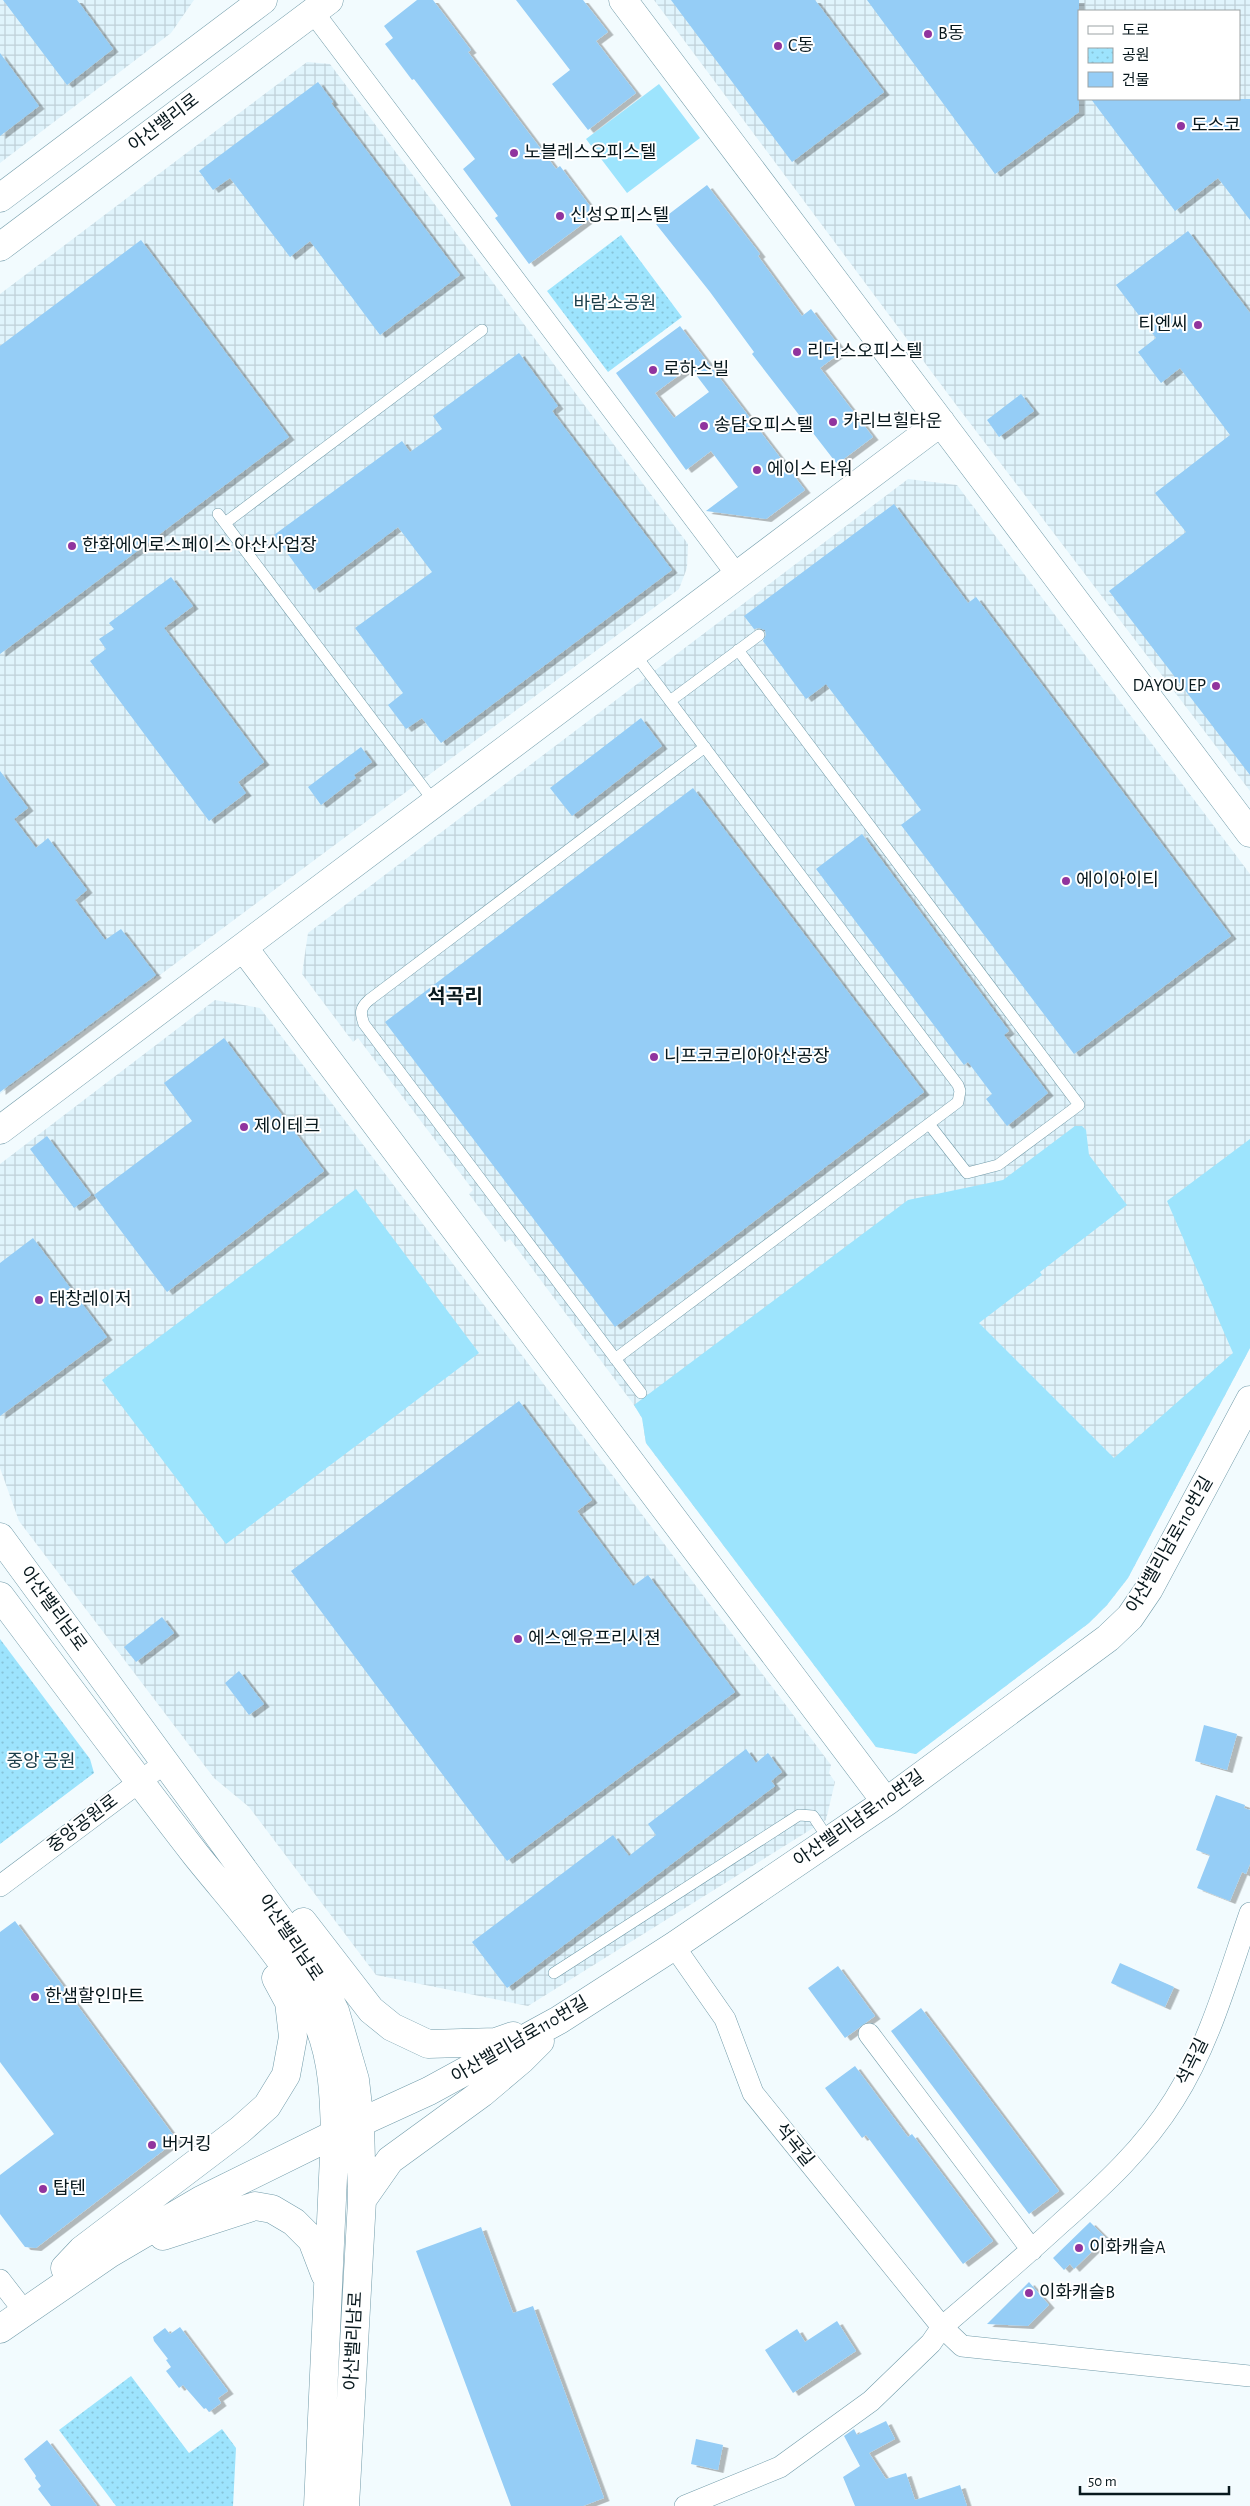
<svg xmlns="http://www.w3.org/2000/svg" width="1250" height="2506" font-family="'Alegreya Sans','Noto Sans KR',sans-serif">
	<defs>
		<pattern id="industrial-grid" width="8" height="8" patternUnits="userSpaceOnUse" patternTransform="scale(1.25)"><rect width="8" height="8" fill="#e0f4fc"/><path d="M0 4h8M4 0v8" fill="none" stroke="#bfd0d8"/></pattern>
		<pattern id="park-dots" width="8" height="8" patternUnits="userSpaceOnUse" patternTransform="scale(1.25)"><rect width="8" height="8" fill="#9de4fd"/><path d="M2 2h.1M6 6h.1" fill="none" stroke="#86c3d8" stroke-width="1.8" stroke-linecap="round"/></pattern>
		<filter id="shadow"><feDropShadow dx="5.5" dy="3" stdDeviation="0" flood-color="#0004"/></filter>
	</defs>
	<rect width="100%" height="100%" fill="#f2fbfe"/>
	<path fill="url(#industrial-grid)" fill-rule="evenodd" d="M 0,0 L 194,0 L 171,33 L 0,163 Z
		M 654,0 L 1250,0 L 1250,791 L 957,406 ZM 1079,11 L 1239,11 L 1239,99 L 1079,99 Z
		M 307,62 L 330,64 L 688,544 L 687,568 L 679,589 L 0,1094 L 0,294 Z
		M 908,479 L 957,485 L 1250,874 L 1250,1348 L 1128,1578 L 1107,1605 L 1089,1623 L 916,1754 L 876,1747 L 646,1443 L 642,1418 L 634,1405 L 510,1239 L 505,1242 L 469,1194 L 473,1190 L 358,1038 L 353,1042 L 302,974 L 308,933 Z
		M 215,1000 L 260,1008 L 831,1765 L 829,1773 L 835,1782 L 826,1820 L 528,2006 L 376,1975 L 249,1807 L 214,1778 L 19,1521 L 0,1468 L 0,1164 Z"/>
	<path fill="#9de4fd" d="M 659,84 L 700,138 L 627,193 L 586,139 Z
		M 1075,1126 L 1082,1126 L 1086,1130 L 1089,1155 L 1127,1205 L 1040,1272 L 1042,1275 L 979,1323 L 1114,1458 L 1233,1353 L 1167,1201 L 1250,1139 L 1250,1348 L 1128,1578 L 1107,1605 L 1089,1623 L 916,1754 L 876,1747 L 646,1443 L 642,1418 L 634,1405 L 908,1200 L 1003,1180 Z
		M 356,1189 L 479,1353 L 226,1544 L 102,1380 Z"/>
	<path fill="url(#park-dots)" d="M 621,235 L 682,317 L 608,372 L 547,291 Z
		M 0,1639 L 90,1759 L 94,1773 L 0,1844 Z
		M 131,2376 L 189,2453 L 222,2429 L 236,2448 L 233,2506 L 116,2506 L 59,2430 Z"/>
	<path fill="#95cdf6" fill-rule="evenodd" filter="url(#shadow)" d="M 3,0 L 77,0 L 113,49 L 67,85 Z
		M 417,0 L 433,0 L 471,50 L 468,52 L 556,169 L 560,166 L 596,214 L 529,264 L 495,218 L 498,216 L 463,169 L 475,159 L 414,79 L 412,80 L 385,44 L 393,38 L 384,26 Z
		M 516,0 L 583,0 L 608,32 L 596,41 L 636,93 L 588,130 L 552,84 L 570,70 Z
		M 671,0 L 815,0 L 884,92 L 792,162 Z
		M 867,0 L 1079,0 L 1079,112 L 995,174 Z
		M 0,53 L 39,106 L 0,136 Z
		M 318,82 L 333,102 L 331,103 L 460,275 L 380,335 L 310,241 L 290,257 L 230,178 L 213,190 L 199,171 Z
		M 1091,99 L 1250,99 L 1250,220 L 1218,178 L 1175,211 Z
		M 707,185 L 760,254 L 758,256 L 802,316 L 811,309 L 843,351 L 820,368 L 873,437 L 837,464 L 752,354 L 754,352 L 710,292 L 656,224 Z
		M 1188,231 L 1250,313 L 1250,775 L 1109,591 L 1186,532 L 1155,493 L 1230,435 L 1180,368 L 1161,383 L 1138,352 L 1156,338 L 1116,285 Z
		M 141,240 L 289,437 L 0,654 L 0,346 Z
		M 680,326 L 805,490 L 766,519 L 706,511 L 738,487 L 711,451 L 686,470 L 616,373 ZM 690,367 L 709,392 L 674,418 L 655,393 Z
		M 519,353 L 558,406 L 552,411 L 672,570 L 441,743 L 422,718 L 406,729 L 388,705 L 403,693 L 355,628 L 432,572 L 398,527 L 314,590 L 274,535 L 402,441 L 410,452 L 442,429 L 433,416 Z
		M 1021,394 L 1034,411 L 999,437 L 987,420 Z
		M 894,504 L 968,603 L 976,597 L 1231,936 L 1074,1054 L 901,825 L 921,810 L 826,684 L 806,699 L 763,641 L 766,635 L 765,630 L 759,628 L 754,629 L 744,616 Z
		M 171,577 L 193,606 L 164,628 L 264,762 L 238,782 L 246,793 L 209,821 L 90,661 L 106,649 L 99,639 L 114,629 L 109,623 Z
		M 641,718 L 662,746 L 572,816 L 550,788 Z
		M 361,747 L 372,762 L 354,775 L 356,778 L 321,805 L 308,787 Z
		M 0,771 L 28,808 L 14,819 L 36,848 L 48,838 L 87,890 L 75,900 L 105,940 L 121,929 L 156,975 L 0,1092 Z
		M 693,788 L 924,1092 L 615,1327 L 385,1022 Z
		M 862,834 L 1009,1031 L 1004,1035 L 1048,1093 L 1007,1126 L 986,1099 L 992,1094 L 968,1062 L 964,1065 L 816,869 Z
		M 224,1038 L 324,1171 L 167,1292 L 94,1195 L 192,1121 L 164,1083 Z
		M 47,1136 L 91,1195 L 74,1208 L 30,1149 Z
		M 33,1238 L 107,1337 L 0,1416 L 0,1263 Z
		M 519,1401 L 592,1500 L 577,1511 L 633,1586 L 648,1575 L 735,1692 L 507,1861 L 291,1571 Z
		M 162,1617 L 174,1633 L 136,1662 L 124,1647 Z
		M 239,1671 L 264,1704 L 249,1715 L 225,1683 Z
		M 1204,1725 L 1237,1734 L 1227,1770 L 1195,1761 Z
		M 746,1749 L 756,1763 L 768,1753 L 782,1772 L 771,1781 L 775,1786 L 507,1988 L 472,1942 L 613,1835 L 629,1856 L 656,1835 L 648,1824 Z
		M 1216,1795 L 1245,1805 L 1244,1808 L 1250,1810 L 1250,1864 L 1246,1874 L 1242,1872 L 1230,1901 L 1197,1888 L 1210,1855 L 1196,1850 Z
		M 15,1921 L 177,2140 L 36,2248 L 25,2247 L 0,2214 L 0,2175 L 54,2134 L 0,2062 L 0,1932 Z
		M 1120,1963 L 1174,1987 L 1165,2007 L 1111,1983 Z
		M 838,1966 L 875,2016 L 845,2038 L 808,1988 Z
		M 921,2008 L 1059,2191 L 1029,2214 L 891,2031 Z
		M 855,2066 L 908,2137 L 912,2134 L 993,2241 L 963,2264 L 866,2135 L 862,2138 L 825,2088 Z
		M 1090,2222 L 1106,2238 L 1074,2269 L 1070,2264 L 1064,2270 L 1053,2258 Z
		M 481,2227 L 513,2313 L 533,2306 L 604,2498 L 583,2506 L 511,2506 L 416,2251 Z
		M 1029,2282 L 1049,2305 L 1028,2326 L 987,2324 Z
		M 837,2321 L 856,2351 L 793,2393 L 765,2350 L 797,2329 L 805,2342 Z
		M 180,2327 L 228,2391 L 218,2398 L 221,2403 L 209,2412 L 206,2408 L 204,2409 L 183,2385 L 179,2388 L 166,2371 L 171,2367 L 166,2360 L 168,2359 L 154,2341 L 153,2337 L 165,2328 L 170,2334 Z
		M 886,2421 L 895,2439 L 869,2453 L 886,2479 L 906,2473 L 915,2500 L 960,2485 L 967,2506 L 855,2506 L 843,2477 L 860,2466 L 844,2436 L 854,2429 L 857,2435 Z
		M 696,2439 L 723,2445 L 718,2470 L 691,2464 Z
		M 47,2440 L 73,2474 L 97,2506 L 51,2506 L 38,2489 L 41,2486 L 35,2478 L 36,2476 L 24,2459 Z"/>
	<g fill="none" stroke-linecap="round" stroke-linejoin="round">
		<defs>
			<path id="service" d="M 218,514 L 435,803
				M 225,523 L 482,330
				M 738,650 L 1079,1105 L 998,1165 L 967,1173 L 929,1124
				M 670,701 L 759,635
				M 615,1359 L 958,1102 L 960,1091 L 958,1085 L 634,653
				M 641,1393 L 364,1024 C 360,1013 360,1008 369,1000 L 705,747
				M 554,1973 L 799,1815 L 813,1816 L 821,1828"/>
			<path id="minor" d="M 313,12 L 737,575
				M 0,1886 L 166,1762
				M 674,1946 L 725,2019 L 753,2093 L 942,2327 L 962,2346 L 1250,2376
				M 869,2034 L 1032,2250
				M 0,2280 L 24,2311
				M 685,2506 L 780,2467 L 871,2401 L 931,2343 L 942,2327 C 982,2293 1023,2258 1062,2222 C 1104,2185 1144,2148 1174,2100 C 1210,2043 1228,1976 1250,1913"/>
			<path id="tertiary" d="M 623,0 L 1250,833
				M 0,198 L 263,0
				M 0,247 L 329,0
				M 243,947 L 886,1802
				M 0,1130 L 941,422
				M 0,1537 L 308,1958 L 335,2011 L 355,2080 L 360,2123 L 362,2200 L 345,2506
				M 0,1596 C 65,1683 130,1770 196,1855 C 236,1905 295,1968 319,2026 C 333,2061 334,2098 335,2134 L 318,2506
				M 303,1922 L 371,2010 L 392,2027 L 428,2044 L 496,2042 L 513,2036
				M 362,2200 L 390,2160 L 482,2093 L 521,2060 L 540,2041
				M 163,2236 L 255,2206 L 272,2209 L 294,2222 L 312,2240 L 325,2274
				M 65,2268 L 82,2250 L 240,2130 L 267,2106 L 286,2075 L 293,2037 L 289,2002 L 276,1978
				M 0,2329 L 109,2254 L 201,2200 L 335,2134 L 429,2091 L 559,2020 L 674,1946 L 886,1802 L 1108,1638 L 1130,1617 L 1149,1589 L 1250,1400"/>
		</defs>
		<use href="#service" stroke="#729caa" stroke-width="12"/>
		<use href="#minor" stroke="#729caa" stroke-width="22"/>
		<use href="#tertiary" stroke="#729caa" stroke-width="29"/>
		<use href="#service" stroke="#fff" stroke-width="11"/>
		<use href="#minor" stroke="#fff" stroke-width="21"/>
		<use href="#tertiary" stroke="#fff" stroke-width="28"/>
	</g>
	<g fill="#91349e" stroke="#fff" stroke-width="2">
		<circle cx="928" cy="34" r="5"/>
		<circle cx="778" cy="46" r="5"/>
		<circle cx="1181" cy="126" r="5"/>
		<circle cx="514" cy="153" r="5"/>
		<circle cx="560" cy="216" r="5"/>
		<circle cx="1198" cy="325" r="5"/>
		<circle cx="797" cy="352" r="5"/>
		<circle cx="653" cy="370" r="5"/>
		<circle cx="833" cy="422" r="5"/>
		<circle cx="704" cy="426" r="5"/>
		<circle cx="757" cy="470" r="5"/>
		<circle cx="72" cy="546" r="5"/>
		<circle cx="1216" cy="686" r="5"/>
		<circle cx="1066" cy="881" r="5"/>
		<circle cx="654" cy="1057" r="5"/>
		<circle cx="244" cy="1127" r="5"/>
		<circle cx="39" cy="1300" r="5"/>
		<circle cx="518" cy="1639" r="5"/>
		<circle cx="35" cy="1997" r="5"/>
		<circle cx="152" cy="2145" r="5"/>
		<circle cx="43" cy="2189" r="5"/>
		<circle cx="1079" cy="2248" r="5"/>
		<circle cx="1029" cy="2293" r="5"/>
	</g>
	<g text-anchor="middle" dominant-baseline="central" stroke-width="4" stroke-linejoin="round" paint-order="stroke">
		<g font-size="18" fill="#08181d" stroke="#fff" text-anchor="start">
			<text x="938" y="34">B동</text>
			<text x="788" y="46">C동</text>
			<text x="1191" y="126">도스코</text>
			<text x="524" y="153">노블레스오피스텔</text>
			<text x="570" y="216">신성오피스텔</text>
			<text x="1188" y="325" text-anchor="end">티엔씨</text>
			<text x="807" y="352">리더스오피스텔</text>
			<text x="663" y="370">로하스빌</text>
			<text x="843" y="422">카리브힐타운</text>
			<text x="714" y="426">송담오피스텔</text>
			<text x="767" y="470">에이스 타워</text>
			<text x="82" y="546">한화에어로스페이스 아산사업장</text>
			<text x="1206" y="686" text-anchor="end">DAYOU EP</text>
			<text x="1076" y="881">에이아이티</text>
			<text x="664" y="1057">니프코코리아아산공장</text>
			<text x="254" y="1127">제이테크</text>
			<text x="49" y="1300">태창레이저</text>
			<text x="528" y="1639">에스엔유프리시젼</text>
			<text x="45" y="1997">한샘할인마트</text>
			<text x="162" y="2145">버거킹</text>
			<text x="53" y="2189">탑텐</text>
			<text x="1089" y="2248">이화캐슬A</text>
			<text x="1039" y="2293">이화캐슬B</text>
		</g>
		<g font-size="18" fill="#08181d" stroke="#fff">
			<text transform="translate(164 123) rotate(-37)">아산밸리로</text>
			<text transform="translate(1170 1545) rotate(-60)">아산밸리남로110번길</text>
			<text transform="translate(53 1609) rotate(54)">아산밸리남로</text>
			<text transform="translate(859 1819) rotate(-35)">아산밸리남로110번길</text>
			<text transform="translate(83 1824) rotate(-37)">중앙공원로</text>
			<text transform="translate(290 1938) rotate(56)">아산밸리남로</text>
			<text transform="translate(520 2040) rotate(-30)">아산밸리남로110번길</text>
			<text transform="translate(1193 2062) rotate(-64)">석곡길</text>
			<text transform="translate(794 2145) rotate(51)">석곡길</text>
			<text transform="translate(354 2341) rotate(-87)">아산밸리남로</text>
		</g>
		<g font-size="18" fill="#1a3d49" stroke="#fff">
			<text x="615" y="304">바람소공원</text>
			<text x="41" y="1762">중앙 공원</text>
		</g>
		<g font-size="20" font-weight="bold" fill="#08181d" stroke="#fff">
			<text x="455" y="997">석곡리</text>
		</g>
	</g>
	<rect x="1078" y="10" width="162" height="90" fill="#ffffff" stroke="#9ca3a5"/>
	<rect x="1088" y="26" width="25" height="8" fill="#ffffff" stroke="#9ca3a5"/>
	<text x="1122" y="35" font-size="15" fill="#08181d">도로</text>
	<rect x="1088" y="48" width="25" height="15" fill="url(#park-dots)" stroke="#9ca3a5"/>
	<text x="1122" y="60" font-size="15" fill="#08181d">공원</text>
	<rect x="1088" y="72" width="25" height="15" fill="#95cdf6" stroke="#9ca3a5"/>
	<text x="1122" y="85" font-size="15" fill="#08181d">건물</text>
	<path d="M1080 2486v8h149v-8" fill="none" stroke="#08181d" stroke-width="2.5"/>
	<text x="1088" y="2486" font-size="15" fill="#08181d" stroke="#ffffff" stroke-width="4" paint-order="stroke">50 m</text>
</svg>
